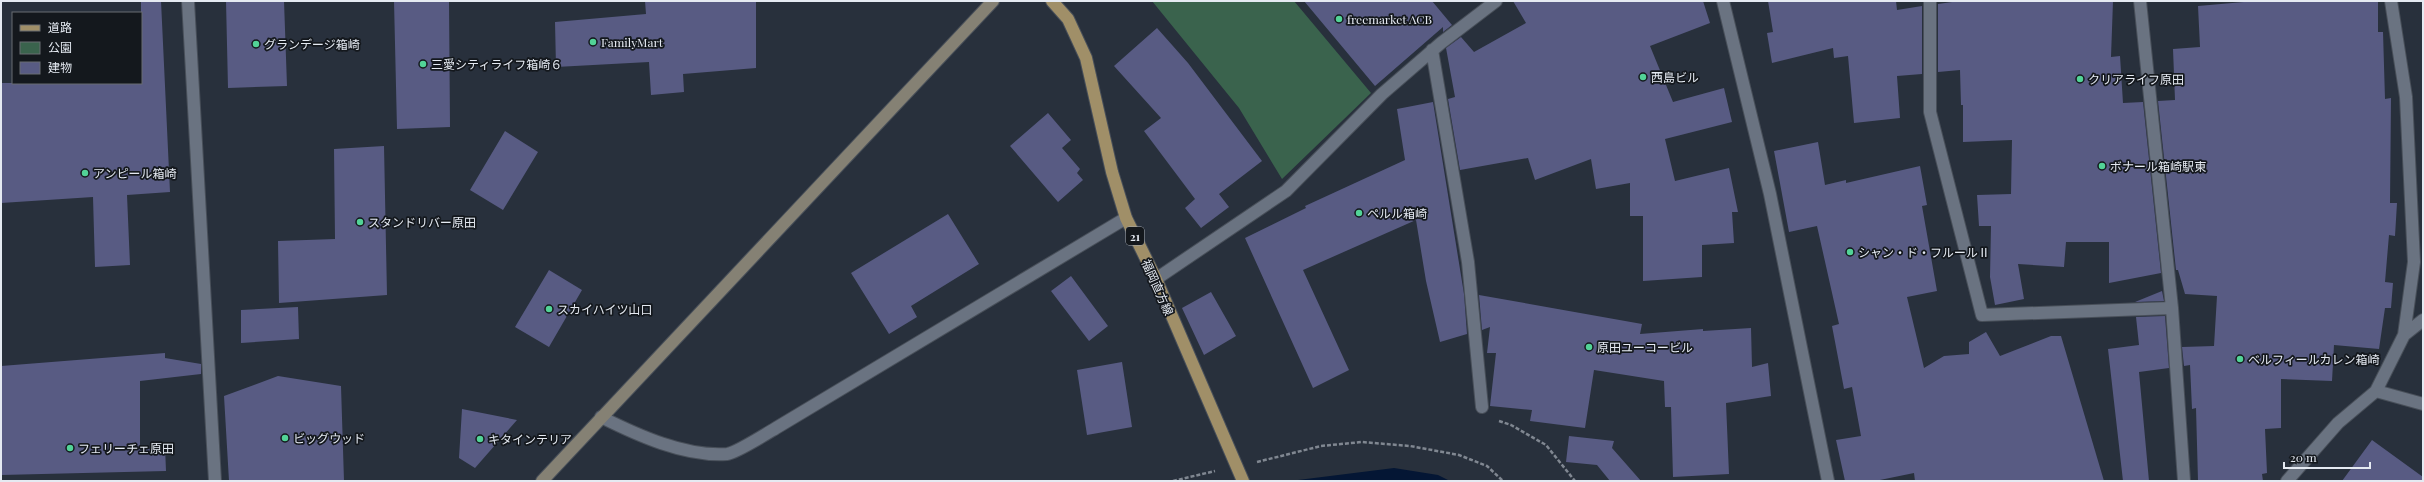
<svg xmlns="http://www.w3.org/2000/svg" width="2424" height="482" font-family="'Playfair Display','Noto Sans JP',serif">
	<rect width="100%" height="100%" fill="#28303c"/>
	<path fill="#3a634d" d="M 1152,1 L 1294,1 L 1371,93 L 1282,179 L 1239,108 Z"/>
	<path fill="#041634" d="M 1394,468 L 1438,475 L 1450,481 L 1290,481 Z"/>
	<path fill="#585b83" d="M 141,1 L 161,1 L 170,192 L 127,195 L 130,265 L 95,267 L 93,197 L 1,203 L 1,83 L 141,83 Z
		M 226,1 L 284,1 L 287,86 L 228,88 Z
		M 394,1 L 449,1 L 450,127 L 397,129 Z
		M 645,1 L 756,1 L 756,68 L 683,74 L 684,92 L 651,95 L 649,62 L 556,67 L 555,22 L 646,14 Z
		M 1304,1 L 1432,1 L 1452,25 L 1443,32 L 1443,27 L 1375,86 Z
		M 1513,1 L 1703,1 L 1710,23 L 1650,46 L 1673,102 L 1724,88 L 1732,122 L 1665,139 L 1675,181 L 1729,168 L 1738,212 L 1732,212 L 1734,243 L 1702,245 L 1702,277 L 1643,281 L 1643,216 L 1630,216 L 1630,183 L 1596,189 L 1591,159 L 1535,180 L 1528,158 L 1460,170 L 1448,99 L 1455,97 L 1446,48 L 1461,37 L 1474,52 L 1526,23 Z
		M 1768,1 L 1896,1 L 1897,10 L 1922,6 L 1922,74 L 1897,76 L 1900,118 L 1854,123 L 1848,56 L 1834,58 L 1833,48 L 1772,63 L 1767,33 L 1773,32 Z
		M 1959,1 L 2113,1 L 2111,57 L 2120,56 L 2123,103 L 2143,102 L 2161,273 L 2109,283 L 2109,242 L 2066,242 L 2064,267 L 2018,264 L 2024,299 L 1995,305 L 1990,277 L 1991,226 L 1979,226 L 1977,195 L 2011,194 L 2012,140 L 1963,142 L 1963,105 L 1961,105 L 1960,70 L 1938,72 L 1938,4 Z
		M 2255,1 L 2378,1 L 2378,32 L 2383,32 L 2385,99 L 2391,98 L 2390,203 L 2397,203 L 2395,236 L 2389,235 L 2385,282 L 2393,283 L 2391,308 L 2385,308 L 2379,349 L 2334,345 L 2332,381 L 2281,379 L 2281,428 L 2265,429 L 2267,473 L 2262,474 L 2263,481 L 2198,481 L 2196,408 L 2192,409 L 2190,365 L 2184,366 L 2182,347 L 2214,346 L 2217,296 L 2185,294 L 2178,270 L 2176,270 L 2158,101 L 2175,100 L 2173,49 L 2200,47 L 2198,6 Z
		M 1157,28 L 1188,63 L 1262,161 L 1219,194 L 1229,207 L 1201,228 L 1185,208 L 1195,199 L 1144,131 L 1161,118 L 1114,66 Z
		M 1433,102 L 1464,294 L 1467,334 L 1440,342 L 1426,281 L 1416,220 L 1303,270 L 1349,370 L 1313,388 L 1245,238 L 1306,208 L 1305,206 L 1405,160 L 1397,109 Z
		M 1048,113 L 1071,140 L 1062,148 L 1080,169 L 1077,173 L 1083,180 L 1058,202 L 1010,146 Z
		M 505,131 L 538,152 L 503,210 L 470,190 Z
		M 1818,142 L 1825,185 L 1846,180 L 1846,183 L 1920,166 L 1927,205 L 1922,206 L 1937,291 L 1907,297 L 1924,368 L 1944,356 L 1969,354 L 1969,342 L 1986,332 L 2000,356 L 2051,336 L 2061,336 L 2104,481 L 1915,481 L 1914,473 L 1875,481 L 1845,481 L 1836,440 L 1861,436 L 1852,387 L 1844,389 L 1832,326 L 1839,324 L 1817,226 L 1789,232 L 1774,151 Z
		M 384,146 L 387,295 L 279,303 L 278,241 L 335,239 L 334,149 Z
		M 948,214 L 979,264 L 911,306 L 917,317 L 889,334 L 851,273 Z
		M 549,270 L 582,290 L 549,347 L 515,327 Z
		M 1071,276 L 1108,326 L 1089,341 L 1051,291 Z
		M 2162,291 L 2164,301 L 2135,302 Z
		M 1211,292 L 1236,336 L 1204,355 L 1182,308 Z
		M 1479,295 L 1642,324 L 1640,334 L 1703,329 L 1703,331 L 1751,328 L 1752,367 L 1768,363 L 1771,396 L 1726,403 L 1729,474 L 1673,477 L 1671,407 L 1665,407 L 1664,381 L 1594,370 L 1585,428 L 1530,421 L 1532,410 L 1490,406 L 1496,353 L 1487,353 L 1490,327 L 1482,330 Z
		M 298,307 L 299,339 L 241,343 L 241,310 Z
		M 2165,316 L 2169,368 L 2139,372 L 2149,481 L 2123,481 L 2108,349 L 2139,345 L 2136,317 Z
		M 165,353 L 165,358 L 201,364 L 201,374 L 140,381 L 140,450 L 165,447 L 166,471 L 1,475 L 1,366 Z
		M 1122,362 L 1132,427 L 1087,435 L 1077,370 Z
		M 278,376 L 341,386 L 344,481 L 229,481 L 224,396 Z
		M 462,409 L 517,420 L 475,468 L 459,458 Z
		M 1569,436 L 1614,441 L 1612,448 L 1641,481 L 1610,481 L 1597,465 L 1566,462 Z
		M 2372,440 L 2423,477 L 2423,481 L 2342,481 Z"/>
	<g fill="none" stroke-linecap="round" stroke-linejoin="round">
		<defs>
			<path id="street" d="M 188,1 L 215,481
				M 1723,1 L 1770,194 L 1828,481
				M 1930,1 L 1930,112 L 1982,315 L 2172,308
				M 2140,1 L 2172,308 L 2184,481
				M 1432,50 L 1468,262 L 1482,407
				M 1156,279 L 1286,191 L 1382,94 L 1441,43 L 1496,1
				M 2404,335 L 2423,320
				M 2376,391 L 2423,404
				M 601,417 C 637,435 685,457 727,454 C 736,453 766,434 776,428 L 1126,218
				M 2287,481 L 2338,423 L 2376,391 L 2404,335 L 2414,262 L 2406,97 L 2391,1"/>
			<path id="secondary" d="M 542,481 L 993,1"/>
			<path id="primary" d="M 1052,1 L 1068,19 L 1086,58 L 1112,172 L 1126,218 L 1156,279 L 1243,481"/>
		</defs>
		<use href="#street" stroke="#484f59" stroke-width="14"/>
		<use href="#secondary" stroke="#484f59" stroke-width="14"/>
		<use href="#primary" stroke="#484f59" stroke-width="14"/>
		<path stroke="#808791" stroke-width="2.5" stroke-dasharray="4 2" stroke-linecap="butt" d="M 1499,421 L 1511,425 L 1546,445 L 1575,481
			M 1257,462 L 1321,446 L 1362,442 L 1410,446 L 1459,455 L 1487,466 L 1503,481
			M 1173,481 L 1215,471"/>
		<use href="#street" stroke="#6a7381" stroke-width="12"/>
		<use href="#secondary" stroke="#858174" stroke-width="12"/>
		<use href="#primary" stroke="#a08f68" stroke-width="12"/>
	</g>
	<g fill="#52d397" stroke="#14181d" stroke-width="1.5">
		<circle cx="1339" cy="19" r="4"/>
		<circle cx="593" cy="42" r="4"/>
		<circle cx="256" cy="44" r="4"/>
		<circle cx="423" cy="64" r="4"/>
		<circle cx="1643" cy="77" r="4"/>
		<circle cx="2080" cy="79" r="4"/>
		<circle cx="2102" cy="166" r="4"/>
		<circle cx="85" cy="173" r="4"/>
		<circle cx="1359" cy="213" r="4"/>
		<circle cx="360" cy="222" r="4"/>
		<circle cx="1850" cy="252" r="4"/>
		<circle cx="549" cy="309" r="4"/>
		<circle cx="1589" cy="347" r="4"/>
		<circle cx="2240" cy="359" r="4"/>
		<circle cx="285" cy="438" r="4"/>
		<circle cx="480" cy="439" r="4"/>
		<circle cx="70" cy="448" r="4"/>
	</g>
	<g text-anchor="middle" dominant-baseline="central" stroke-width="3.5" stroke-linejoin="round" paint-order="stroke">
		<rect fill="#14181d" stroke="#a6abb2" stroke-width="1" x="1126" y="227" width="18" height="18" rx="3"/>
		<g font-size="11" font-weight="bold" fill="#e5eaf2">
			<text x="1135" y="236">21</text>
		</g>
		<g font-size="12" fill="#e5eaf2" stroke="#14181d" text-anchor="start">
			<text x="1347" y="19">freemarket ACB</text>
			<text x="601" y="42">FamilyMart</text>
			<text x="264" y="44">グランデージ箱崎</text>
			<text x="431" y="64">三愛シティライフ箱崎６</text>
			<text x="1651" y="77">西島ビル</text>
			<text x="2088" y="79">クリアライフ原田</text>
			<text x="2110" y="166">ボナール箱崎駅東</text>
			<text x="93" y="173">アンピール箱崎</text>
			<text x="1367" y="213">ペルル箱崎</text>
			<text x="368" y="222">スタンドリバー原田</text>
			<text x="1858" y="252">シャン・ド・フルールⅡ</text>
			<text x="557" y="309">スカイハイツ山口</text>
			<text x="1597" y="347">原田ユーコービル</text>
			<text x="2248" y="359">ベルフィールカレン箱崎</text>
			<text x="293" y="438">ビッグウッド</text>
			<text x="488" y="439">キタインテリア</text>
			<text x="78" y="448">フェリーチェ原田</text>
		</g>
		<g font-size="12" fill="#e5eaf2" stroke="#14181d">
			<text transform="translate(1158 287) rotate(66)">福岡直方線</text>
		</g>
	</g>
	<rect width="2424" height="482" fill="none" stroke="#e5eaf2" stroke-width="4"/>
	<rect x="12" y="12" width="130" height="72" fill="#14181d" stroke="#686c72"/>
	<rect x="20" y="25" width="20" height="6" fill="#a08f68" stroke="#686c72"/>
	<text x="48" y="32" font-size="12" fill="#e5eaf2">道路</text>
	<rect x="20" y="42" width="20" height="12" fill="#3a634d" stroke="#686c72"/>
	<text x="48" y="52" font-size="12" fill="#e5eaf2">公園</text>
	<rect x="20" y="62" width="20" height="12" fill="#585b83" stroke="#686c72"/>
	<text x="48" y="72" font-size="12" fill="#e5eaf2">建物</text>
	<path d="M2284 462v6h86v-6" fill="none" stroke="#e5eaf2" stroke-width="2"/>
	<text x="2290" y="462" font-size="12" fill="#e5eaf2" stroke="#14181d" stroke-width="3" paint-order="stroke">20 m</text>
</svg>
